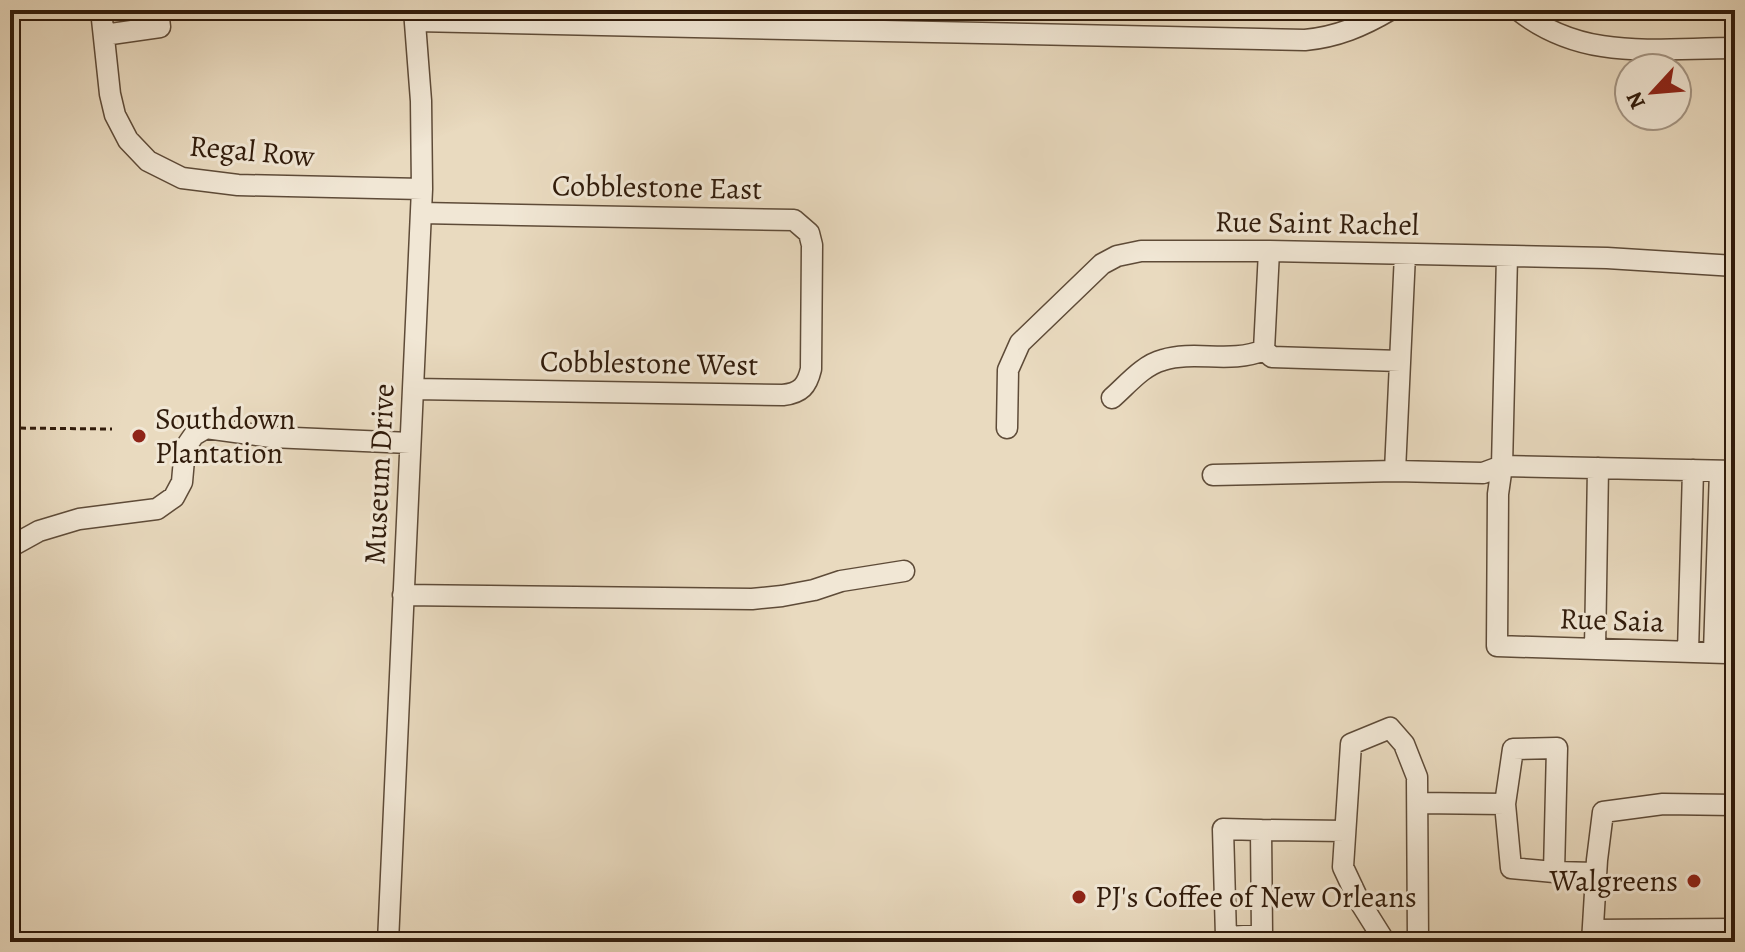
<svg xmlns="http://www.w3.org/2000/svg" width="1745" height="952" font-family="Alegreya,serif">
	<rect width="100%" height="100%" fill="#e9dabf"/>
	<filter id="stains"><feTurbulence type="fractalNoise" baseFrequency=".0025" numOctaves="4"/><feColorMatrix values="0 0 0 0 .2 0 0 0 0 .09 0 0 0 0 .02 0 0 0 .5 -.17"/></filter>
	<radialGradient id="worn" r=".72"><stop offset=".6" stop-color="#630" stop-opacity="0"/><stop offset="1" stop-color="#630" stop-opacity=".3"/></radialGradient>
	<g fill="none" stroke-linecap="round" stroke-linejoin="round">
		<defs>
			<path id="minor" d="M 101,10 L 110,94 L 115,115 L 128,140 L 148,161 L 182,178 L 238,185 L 422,189
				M 1518,10 C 1584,62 1656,48 1735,48
				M 416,21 L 1305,40 C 1337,37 1363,26 1390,10
				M 104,35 L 160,27 L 158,10
				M 1507,256 L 1502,466 L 1498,494 L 1497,646 L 1726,653
				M 1264,350 L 1272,357 L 1400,361
				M 1264,350 L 1269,251
				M 413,389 L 783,395 C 801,393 807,386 811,369 L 812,245 L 809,233 L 794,220 L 421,213
				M 1112,398 C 1127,385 1143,365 1163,360 C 1195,350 1231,364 1264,350
				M 1007,428 L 1008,370 L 1020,343 L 1102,264 L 1117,256 L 1141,251 L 1269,251 L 1607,258 L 1735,266
				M 1395,471 L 1483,473 L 1502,466 L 1735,471
				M 1213,475 L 1395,471 L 1405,254
				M 10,547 L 39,531 L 79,519 L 157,509 L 174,497 L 182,482 L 185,448 L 194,435 L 206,428 L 271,437 L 410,443
				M 403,595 L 752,599 L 782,596 L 814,590 L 841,581 L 904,571
				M 1595,649 L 1598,468
				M 1688,652 L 1693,470
				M 1714,652 L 1720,471
				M 1418,803 L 1505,804 L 1511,868 L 1554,872 L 1557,748 L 1513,749 L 1505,804
				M 1554,872 L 1596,873
				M 1593,930 L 1735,929
				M 1226,937 L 1223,829 L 1261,830
				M 388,942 L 422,189 L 421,101 L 414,10
				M 1226,942 L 1226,937 L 1262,935 L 1261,830 L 1345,831
				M 1385,942 L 1358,899 L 1343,867 L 1351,744 L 1390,728 L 1404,744 L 1417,777 L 1418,942
				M 1592,942 L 1597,860 L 1603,812 L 1663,804 L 1735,805"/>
		</defs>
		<use href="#minor" stroke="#5e4b38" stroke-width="23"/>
		<path stroke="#301b0b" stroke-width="3" stroke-dasharray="6 4" stroke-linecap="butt" d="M 10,428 L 112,429"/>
		<use href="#minor" stroke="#f1e7d5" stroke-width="20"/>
	</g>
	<g fill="#8f2418" stroke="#f1e7d5" stroke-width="3">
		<circle cx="139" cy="436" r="8"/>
		<circle cx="1694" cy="881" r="8"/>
		<circle cx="1079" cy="897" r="8"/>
	</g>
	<g text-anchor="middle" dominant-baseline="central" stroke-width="6" stroke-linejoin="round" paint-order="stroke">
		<g font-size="30" fill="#301b0b" stroke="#f1e7d5">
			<text transform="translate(252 151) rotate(5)">Regal Row</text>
			<text transform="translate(657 187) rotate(1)">Cobblestone East</text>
			<text transform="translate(1317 223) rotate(1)">Rue Saint Rachel</text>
			<text transform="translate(649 363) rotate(1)">Cobblestone West</text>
			<text transform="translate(379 474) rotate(-87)">Museum Drive</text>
			<text transform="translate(1612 620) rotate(2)">Rue Saia</text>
		</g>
		<g font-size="30" fill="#301b0b" stroke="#f1e7d5" text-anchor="start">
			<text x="155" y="419">Southdown<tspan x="155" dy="34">Plantation</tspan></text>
			<text x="1678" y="881" text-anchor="end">Walgreens</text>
			<text x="1095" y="897">PJ's Coffee of New Orleans</text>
		</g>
	</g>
	<rect width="1745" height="952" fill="none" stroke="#e9dabf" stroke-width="40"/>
	<rect x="12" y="12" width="1721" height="928" fill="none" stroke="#301b0b" stroke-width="4"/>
	<rect x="20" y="20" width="1705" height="912" fill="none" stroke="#301b0b" stroke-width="2"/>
	<g transform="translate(1653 92) rotate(244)"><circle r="38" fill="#f1e7d5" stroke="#a49584" stroke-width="2"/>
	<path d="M0-6L14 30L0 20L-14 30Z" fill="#8f2418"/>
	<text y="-12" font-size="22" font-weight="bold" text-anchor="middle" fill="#301b0b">N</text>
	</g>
	<rect width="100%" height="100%" filter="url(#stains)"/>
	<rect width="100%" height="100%" fill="url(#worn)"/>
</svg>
